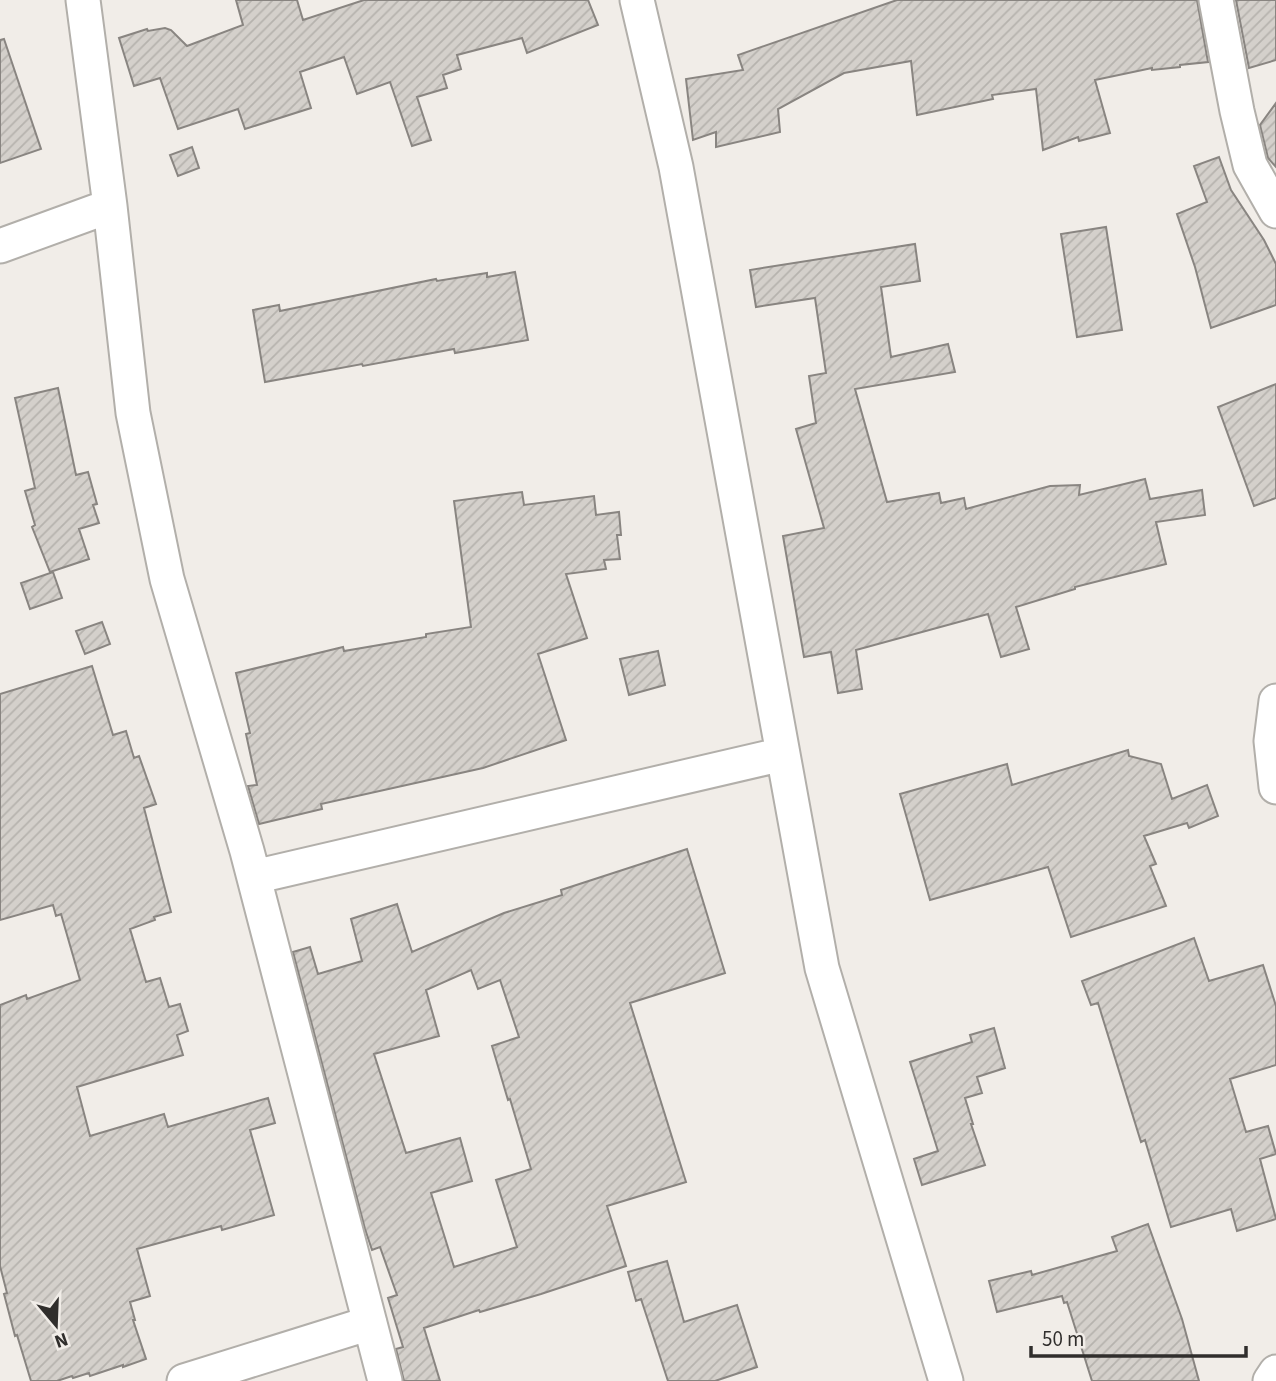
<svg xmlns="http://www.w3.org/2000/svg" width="1276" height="1381" font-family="'Source Sans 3',sans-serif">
	<defs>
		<pattern id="building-hatch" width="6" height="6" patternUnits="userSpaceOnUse" patternTransform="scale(1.75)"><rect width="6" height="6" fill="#d4d0cb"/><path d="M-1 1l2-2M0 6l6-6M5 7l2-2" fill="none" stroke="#b6b3ae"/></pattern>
	</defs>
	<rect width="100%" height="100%" fill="#f1ede8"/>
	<path fill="url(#building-hatch)" stroke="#898581" stroke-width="2" fill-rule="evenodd" d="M 236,0 L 297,0 L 303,20 L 364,0 L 588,0 L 598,25 L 527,53 L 522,38 L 457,55 L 461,69 L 443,75 L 447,88 L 417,97 L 431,140 L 412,146 L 390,82 L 357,94 L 344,57 L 300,72 L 311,108 L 245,129 L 238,109 L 178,129 L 160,78 L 134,86 L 119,38 L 147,29 L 148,31 L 165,28 L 171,30 L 187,46 L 243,25 Z
		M 897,0 L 1197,0 L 1208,62 L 1180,65 L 1180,67 L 1152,70 L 1152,68 L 1095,80 L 1110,133 L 1079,141 L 1078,137 L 1043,150 L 1036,89 L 992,95 L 993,99 L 917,115 L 911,61 L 844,73 L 778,109 L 780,132 L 716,147 L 716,132 L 693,140 L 686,79 L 743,70 L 738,55 Z
		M 1236,0 L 1276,0 L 1276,60 L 1249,68 Z
		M 4,39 L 41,149 L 0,163 L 0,40 Z
		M 1276,103 L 1276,167 L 1268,158 L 1260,125 Z
		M 192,147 L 199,168 L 178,176 L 170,155 Z
		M 1219,157 L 1231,190 L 1264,240 L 1276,264 L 1276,305 L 1211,328 L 1195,267 L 1177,214 L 1207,202 L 1194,166 Z
		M 1106,227 L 1122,330 L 1077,337 L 1061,234 Z
		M 915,244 L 920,281 L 881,287 L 891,357 L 948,344 L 955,372 L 855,389 L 887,502 L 939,493 L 941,503 L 964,498 L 966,509 L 1050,486 L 1080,485 L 1079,495 L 1145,479 L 1150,499 L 1202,490 L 1205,515 L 1156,522 L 1166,564 L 1075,587 L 1075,589 L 1016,607 L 1029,649 L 1001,657 L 988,614 L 856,650 L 862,689 L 838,693 L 831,652 L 804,657 L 783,536 L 824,528 L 796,429 L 816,423 L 809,376 L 826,373 L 815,298 L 756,307 L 750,270 Z
		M 515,272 L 528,340 L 455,353 L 454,349 L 363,366 L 362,364 L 265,382 L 253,310 L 279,305 L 280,311 L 436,279 L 437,281 L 487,273 L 487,277 Z
		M 1276,384 L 1276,498 L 1254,506 L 1218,407 Z
		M 58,388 L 76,475 L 88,472 L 97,504 L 93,505 L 99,523 L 79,529 L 89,559 L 50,572 L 32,527 L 35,525 L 25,491 L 35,488 L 15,398 Z
		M 522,492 L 524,505 L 594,496 L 596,515 L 619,512 L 621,535 L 617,535 L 620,559 L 604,560 L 606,569 L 566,574 L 587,638 L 538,654 L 566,740 L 483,768 L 321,804 L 322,809 L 259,824 L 248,786 L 257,785 L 246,734 L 250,733 L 236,673 L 343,647 L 344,651 L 426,637 L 426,634 L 471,627 L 454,501 Z
		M 53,572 L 62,598 L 30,609 L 21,583 Z
		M 102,622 L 110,644 L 85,654 L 76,631 Z
		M 658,651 L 665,685 L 629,695 L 620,659 Z
		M 92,666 L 113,735 L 126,731 L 134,758 L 139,756 L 156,804 L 144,808 L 171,912 L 154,917 L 155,920 L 130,929 L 146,982 L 160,978 L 169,1007 L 180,1004 L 188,1031 L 177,1035 L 183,1055 L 77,1087 L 90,1136 L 164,1114 L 168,1127 L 268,1098 L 275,1123 L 250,1130 L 274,1215 L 222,1230 L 221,1226 L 137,1249 L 150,1296 L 130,1302 L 135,1320 L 133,1320 L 146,1359 L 123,1367 L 123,1365 L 90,1376 L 89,1373 L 73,1378 L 72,1376 L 57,1381 L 31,1381 L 17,1335 L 15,1336 L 4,1294 L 7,1293 L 0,1266 L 0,1005 L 26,995 L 27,999 L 80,980 L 61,914 L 56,916 L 53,905 L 0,920 L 0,694 Z
		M 1128,750 L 1129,756 L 1161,764 L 1172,799 L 1207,785 L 1218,816 L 1189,828 L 1187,823 L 1144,836 L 1156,864 L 1150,866 L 1166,906 L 1071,937 L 1048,867 L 930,900 L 900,794 L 1007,764 L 1012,785 Z
		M 687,849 L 725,973 L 630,1003 L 686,1182 L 607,1206 L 626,1266 L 541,1294 L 480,1312 L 479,1310 L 424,1328 L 440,1381 L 404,1381 L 396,1349 L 403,1347 L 388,1298 L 397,1295 L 380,1247 L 372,1250 L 365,1229 L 293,952 L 310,947 L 318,974 L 362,961 L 351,919 L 397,904 L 412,952 L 504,913 L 562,895 L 561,890 ZM 471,970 L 478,989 L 500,980 L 519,1037 L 492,1046 L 508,1100 L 510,1099 L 531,1169 L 496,1180 L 517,1247 L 454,1267 L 431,1193 L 472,1181 L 460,1138 L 406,1153 L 374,1054 L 439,1036 L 426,990 Z
		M 1194,938 L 1209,981 L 1263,965 L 1276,1006 L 1276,1065 L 1230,1079 L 1246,1132 L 1268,1126 L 1276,1154 L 1260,1159 L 1276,1219 L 1237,1231 L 1231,1209 L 1171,1227 L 1145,1140 L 1141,1142 L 1098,1003 L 1091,1005 L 1082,981 Z
		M 994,1028 L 1005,1068 L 977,1077 L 982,1093 L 965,1098 L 973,1124 L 971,1124 L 985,1165 L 922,1185 L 914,1159 L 938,1151 L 910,1062 L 972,1042 L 970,1035 Z
		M 1148,1224 L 1182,1319 L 1199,1381 L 1092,1381 L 1067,1302 L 1064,1303 L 1062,1296 L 997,1312 L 989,1281 L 1031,1271 L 1032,1275 L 1117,1251 L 1112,1237 Z
		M 667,1261 L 684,1322 L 737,1305 L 757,1367 L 715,1381 L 668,1381 L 641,1299 L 636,1301 L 628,1272 Z"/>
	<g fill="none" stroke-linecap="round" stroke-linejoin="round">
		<defs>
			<path id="street" d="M 83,0 L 110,206 L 133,413 L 167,579 L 247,851 L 385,1381
				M 637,0 L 676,167 L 822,968 L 946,1381
				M 1216,0 L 1237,111 L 1250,165 L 1276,211
				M 0,246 L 110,206
				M 1276,701 L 1271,741 L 1276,787
				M 254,877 L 783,754
				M 184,1381 L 370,1323
				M 1270,1381 L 1276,1372"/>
		</defs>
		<use href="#street" stroke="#b2afaa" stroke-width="37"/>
		<use href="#street" stroke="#fff" stroke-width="33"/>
	</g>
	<g transform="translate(56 1325) rotate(161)" stroke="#f1ede8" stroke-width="5" paint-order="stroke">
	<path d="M0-5L12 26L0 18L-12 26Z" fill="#302e2c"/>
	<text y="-10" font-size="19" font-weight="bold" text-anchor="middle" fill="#302e2c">N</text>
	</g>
	<path d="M1031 1346v10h215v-10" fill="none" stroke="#302e2c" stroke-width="3.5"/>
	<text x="1042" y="1346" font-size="21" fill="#302e2c" stroke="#f1ede8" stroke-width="5" paint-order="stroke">50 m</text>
</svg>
